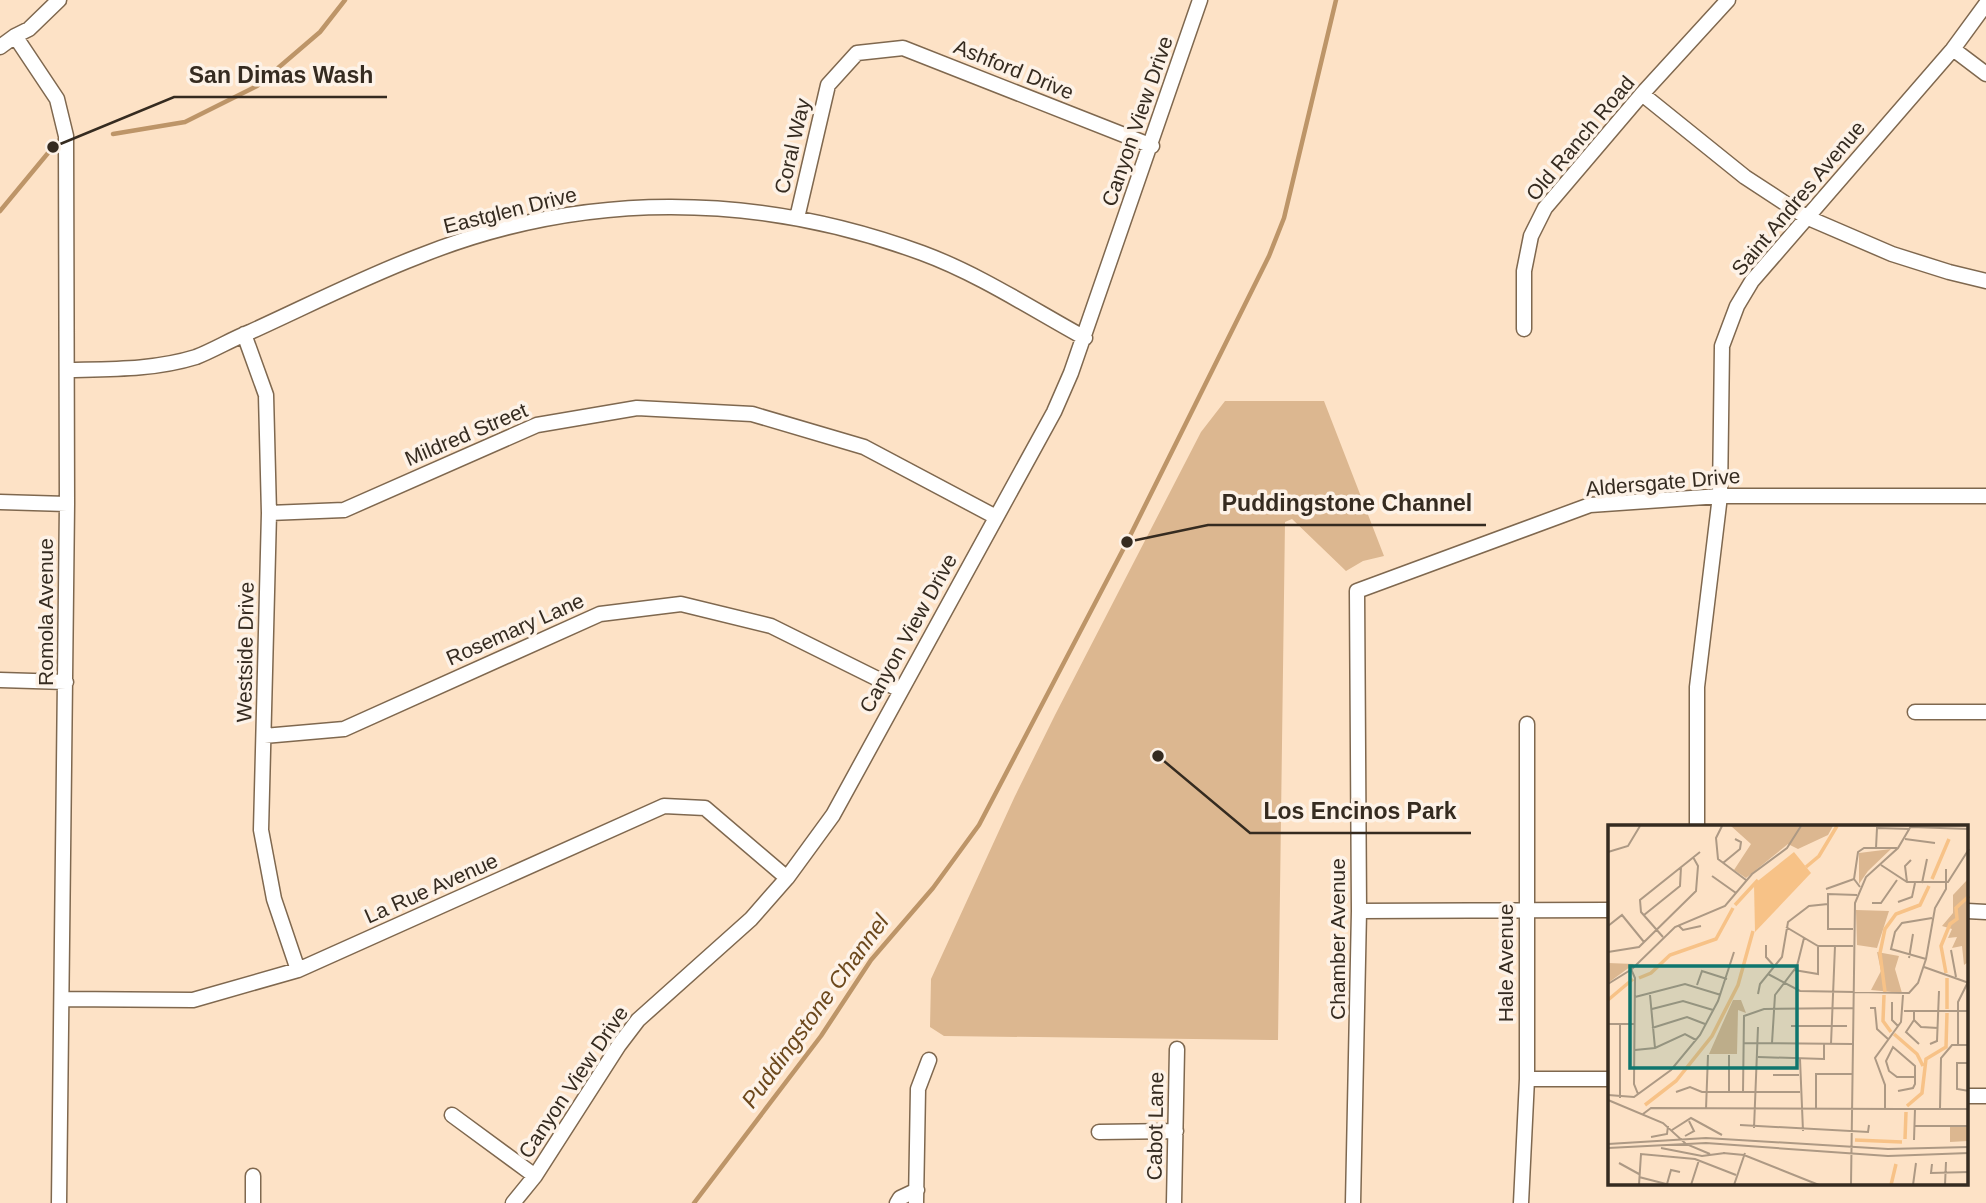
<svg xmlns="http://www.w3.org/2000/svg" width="1986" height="1203" font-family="Arial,sans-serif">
	<rect width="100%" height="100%" fill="#fde2c6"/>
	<path fill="#dcb790" d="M 1225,401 L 1324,401 L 1384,556 L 1363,561 L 1346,571 L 1292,519 L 1285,522 L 1278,1040 L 944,1036 L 930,1027 L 931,979 L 1015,796 L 1055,715 L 1201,432 Z"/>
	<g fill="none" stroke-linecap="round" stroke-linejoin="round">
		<path stroke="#bd9568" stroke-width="4.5" d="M 113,134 L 185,122 L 257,86 L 320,32 L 345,0
			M 0,211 L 53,147
			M 694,1203 L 821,1036 L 871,960 L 933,888 L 979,825 L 1127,542 L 1269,256 L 1284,218 L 1336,0"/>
		<defs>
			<path id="minor" d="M 15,36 L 57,99 L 66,136 L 67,504 L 59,1203
				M 0,47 L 15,36 L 29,29 L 59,0
				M 1953,49 L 1986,74
				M 1642,94 L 1745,177 L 1806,217 L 1892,254 L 1949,272 L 1986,281
				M 797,218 L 828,85 L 857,53 L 903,48 L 1152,146
				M 1524,329 L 1524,271 L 1531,236 L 1545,208 L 1642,94 L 1728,0
				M 244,334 L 266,395 L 269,513 L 261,830 L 274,899 L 298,970
				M 68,370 C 111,369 154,370 196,357 C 214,350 232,339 250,332 C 305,307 360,279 417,257 C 582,190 756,192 922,253 C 979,274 1032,309 1085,338
				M 0,502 L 67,504
				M 269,513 L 344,510 L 537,425 L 637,408 L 752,414 L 864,447 L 996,517
				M 0,680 L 66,682
				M 1915,712 L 1986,712
				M 264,736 L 344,729 L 600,614 L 681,604 L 771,626 L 900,690
				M 1697,827 L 1697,687 L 1720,496 L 1722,346 L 1737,306 L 1752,281 L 1953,49 L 1986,4
				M 1359,911 L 1610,910
				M 1967,911 L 1986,912
				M 62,999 L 193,1000 L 298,970 L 664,806 L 705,808 L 787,878
				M 1527,1079 L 1610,1079
				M 1967,1096 L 1986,1096
				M 452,1115 L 535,1176
				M 1099,1132 L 1176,1131
				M 253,1203 L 253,1176
				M 513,1203 L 535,1176 L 619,1045 L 638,1020 L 751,919 L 787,878 L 833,815 L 1054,412 L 1071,373 L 1200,0
				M 897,1203 L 900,1198 L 917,1190
				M 916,1203 L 918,1089 L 929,1060
				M 1174,1203 L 1177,1049
				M 1353,1203 L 1359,911 L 1357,591 L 1590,505 L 1720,496 L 1986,496
				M 1521,1203 L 1527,1079 L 1527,724"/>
		</defs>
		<use href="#minor" stroke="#7f684f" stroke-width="17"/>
		<use href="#minor" stroke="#fff" stroke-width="14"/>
	</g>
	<g text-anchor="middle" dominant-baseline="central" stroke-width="7" stroke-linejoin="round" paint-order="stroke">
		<g font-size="21" fill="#352b20" stroke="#fdf2e7">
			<text transform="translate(1014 69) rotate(22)">Ashford Drive</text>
			<text transform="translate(1137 121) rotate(-71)">Canyon View Drive</text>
			<text transform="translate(1580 138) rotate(-50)">Old Ranch Road</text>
			<text transform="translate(792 146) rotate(-77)">Coral Way</text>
			<text transform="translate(1798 198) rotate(-50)">Saint Andres Avenue</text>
			<text transform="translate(510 210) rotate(-14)">Eastglen Drive</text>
			<text transform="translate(466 434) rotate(-23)">Mildred Street</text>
			<text transform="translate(1663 482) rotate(-5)">Aldersgate Drive</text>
			<text transform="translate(45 612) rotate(-90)">Romola Avenue</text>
			<text transform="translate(515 629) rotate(-24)">Rosemary Lane</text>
			<text transform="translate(908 633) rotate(-61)">Canyon View Drive</text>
			<text transform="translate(245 652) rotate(-89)">Westside Drive</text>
			<text transform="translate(431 888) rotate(-24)">La Rue Avenue</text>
			<text transform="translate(1337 939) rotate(-90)">Chamber Avenue</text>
			<text transform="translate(1505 963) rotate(-90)">Hale Avenue</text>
			<text transform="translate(573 1082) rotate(-56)">Canyon View Drive</text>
			<text transform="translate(1155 1126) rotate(-89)">Cabot Lane</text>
		</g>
		<g font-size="23" font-style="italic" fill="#6c481c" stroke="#fdf2e7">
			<text transform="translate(815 1011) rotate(-54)">Puddingstone Channel</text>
		</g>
	</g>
	<g transform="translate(1608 825)">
		<rect width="360" height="360" fill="#fde2c6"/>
		<path d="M 123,1 L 225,1 L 220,10 L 190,24 L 180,19 L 138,53 L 126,45 L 143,19 ZM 283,24 L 260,46 L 251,59 L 251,28 ZM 360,54 L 360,137 L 356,140 L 354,121 L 344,123 L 349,112 L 340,113 L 344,104 L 334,101 L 345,88 L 345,70 ZM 248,85 L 281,86 L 269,123 L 249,120 ZM 269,127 L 291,131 L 287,144 L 294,168 L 263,165 L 273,146 ZM 0,138 L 26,139 L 0,158 ZM 125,175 L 133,175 L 138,188 L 130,185 L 129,229 L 101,229 ZM 360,302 L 360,316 L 342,317 L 342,302 Z" fill="#dcb790"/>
		<path d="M 186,27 L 203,48 L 147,107 L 146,59 Z" fill="#f7c287"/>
		<path fill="none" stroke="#f7c287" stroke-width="3.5" d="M 198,42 L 211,31 L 229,1M 324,54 L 341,14M 127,80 L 150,55M 338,148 L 333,121 L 342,99 L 349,94 L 348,83 L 361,71M 31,153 L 43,148 L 62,130 L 108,114 L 125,83M 339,153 L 339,184M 277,167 L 272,128 L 277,104 L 288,89 L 312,80 L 321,61M 276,170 L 275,196 L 283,207M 0,175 L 25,154M 286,209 L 309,229 L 315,241M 37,280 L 68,256 L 104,211 L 130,160 L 145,106M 299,281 L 314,268 L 318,234 L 338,222 L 339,188M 297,314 L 298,287M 247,315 L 294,317M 283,360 L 288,339"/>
		<path fill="none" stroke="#ad9984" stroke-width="2" d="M 114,1 L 108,13 L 110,34 L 138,55M 303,2 L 361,4M 297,14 L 327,18M 268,23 L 269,3 L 302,4M 0,27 L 20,21 L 32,1M 115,38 L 132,24 L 133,17 L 127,14M 273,40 L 299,57 L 340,57 L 361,24M 104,51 L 128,68M 299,57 L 297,41 L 303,35M 314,58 L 319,34M 252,62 L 246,54 L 250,27 L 256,23 L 289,23M 218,64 L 246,54M 290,77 L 304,72 L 307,58M 264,78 L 273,78 L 289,55M 36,90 L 72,61 L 73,42M 70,100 L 75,105 L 93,101M 0,101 L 14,90 L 36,117M 178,102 L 210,121 L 245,121M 245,104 L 220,104 L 220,69 L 249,70M 55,112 L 33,87 L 32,75 L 92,27M 158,120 L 158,132 L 167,142M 343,125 L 348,152M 0,127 L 31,122 L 88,66 L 90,41 L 85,32M 301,133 L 305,109M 318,134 L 283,124 L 287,107 L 294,98 L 324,93M 316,142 L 361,158M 23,144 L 27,153 L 26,259 L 30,269M 186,145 L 210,149 L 210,121M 160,149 L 192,166 L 301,168 L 310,158 L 318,134 L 327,83 L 338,64 L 338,44M 0,159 L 24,144 L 67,102 L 117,81 L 144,49 L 179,23 L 193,1M 89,160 L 94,146 L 119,154M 150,169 L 152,159 L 174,132 L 180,97 L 201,81 L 220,79M 42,170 L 47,223M 27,172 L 77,159 L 113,170M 284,177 L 284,195 L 290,201M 262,183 L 267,183 L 269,204 L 280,214M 44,184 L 75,176 L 105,185M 296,186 L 361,186M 306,186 L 306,195 L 313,202 L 330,203M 306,195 L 298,207 L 311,219M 12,198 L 12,273M 0,199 L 27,199M 183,201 L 239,201M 44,203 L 79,192 L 97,199M 136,218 L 244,219M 164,218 L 167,170 L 189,141 L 196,113M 223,219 L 227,121M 322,219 L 329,216 L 331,166M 350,220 L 350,177 L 360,157M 27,225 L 47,223 L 77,209 L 88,215M 121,230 L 121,267M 150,232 L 216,234 L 216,219M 192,234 L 195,306M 361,238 L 349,238 L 349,264 L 361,266M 165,250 L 191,250M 290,266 L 305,263 L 307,259 L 307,241 L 285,222 L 278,236 L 281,246 L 289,252 L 307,252M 68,267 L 82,262 L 94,267 L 192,267M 135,267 L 136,191 L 156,184 L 245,183M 0,270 L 26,272 L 63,245 L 92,210 L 110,176 L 126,127M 0,275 L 55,298 L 78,319 L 102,329M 208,283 L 208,249 L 244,249M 277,283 L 277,260 L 267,233 L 293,197 L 295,170M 98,284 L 100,230M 290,284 L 361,284M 332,284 L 333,233 L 344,220 L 361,220M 35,289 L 43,283 L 291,284M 132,300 L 260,307 L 261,300M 307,301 L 361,301M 146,303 L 150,202M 64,305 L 83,293 L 114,310M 77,311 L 86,306 L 81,296M 43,312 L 59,309 L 60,301M 306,315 L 307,284M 0,319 L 98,313 L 280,324 L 361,322M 0,323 L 98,318 L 280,331 L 361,328M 53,323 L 94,331 L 117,328M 115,328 L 136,330 L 211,360M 11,338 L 31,349M 324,339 L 323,348 L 361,347M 31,352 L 62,360M 59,359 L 63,345 L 72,347M 31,360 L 33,329 L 87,334 L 128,350M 83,360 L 91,335M 126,360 L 137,328M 243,360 L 247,78 L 258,52 L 290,23 L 303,1M 305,360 L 308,338M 337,360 L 338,337"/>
		<path fill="#0f766e" fill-opacity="0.15" stroke="#0f766e" stroke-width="3.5" d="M 22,141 L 189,141 L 189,243 L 22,243 Z"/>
		<rect width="360" height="360" fill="none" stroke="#352b20" stroke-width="3.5"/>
	</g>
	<path fill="none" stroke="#352b20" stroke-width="2.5" d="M53 147L174 97H387M1127 542L1208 525H1486M1158 756L1250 833H1471"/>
	<g fill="#352b20" stroke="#fdf2e7" stroke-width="2.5">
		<circle cx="53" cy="147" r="7"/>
		<circle cx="1127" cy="542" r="7"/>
		<circle cx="1158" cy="756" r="7"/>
	</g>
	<g font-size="23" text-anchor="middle" font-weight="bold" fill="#352b20" stroke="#fdf2e7" stroke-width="7" stroke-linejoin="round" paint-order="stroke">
		<text x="281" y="83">San Dimas Wash</text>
		<text x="1347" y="511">Puddingstone Channel</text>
		<text x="1360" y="819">Los Encinos Park</text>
	</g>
</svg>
